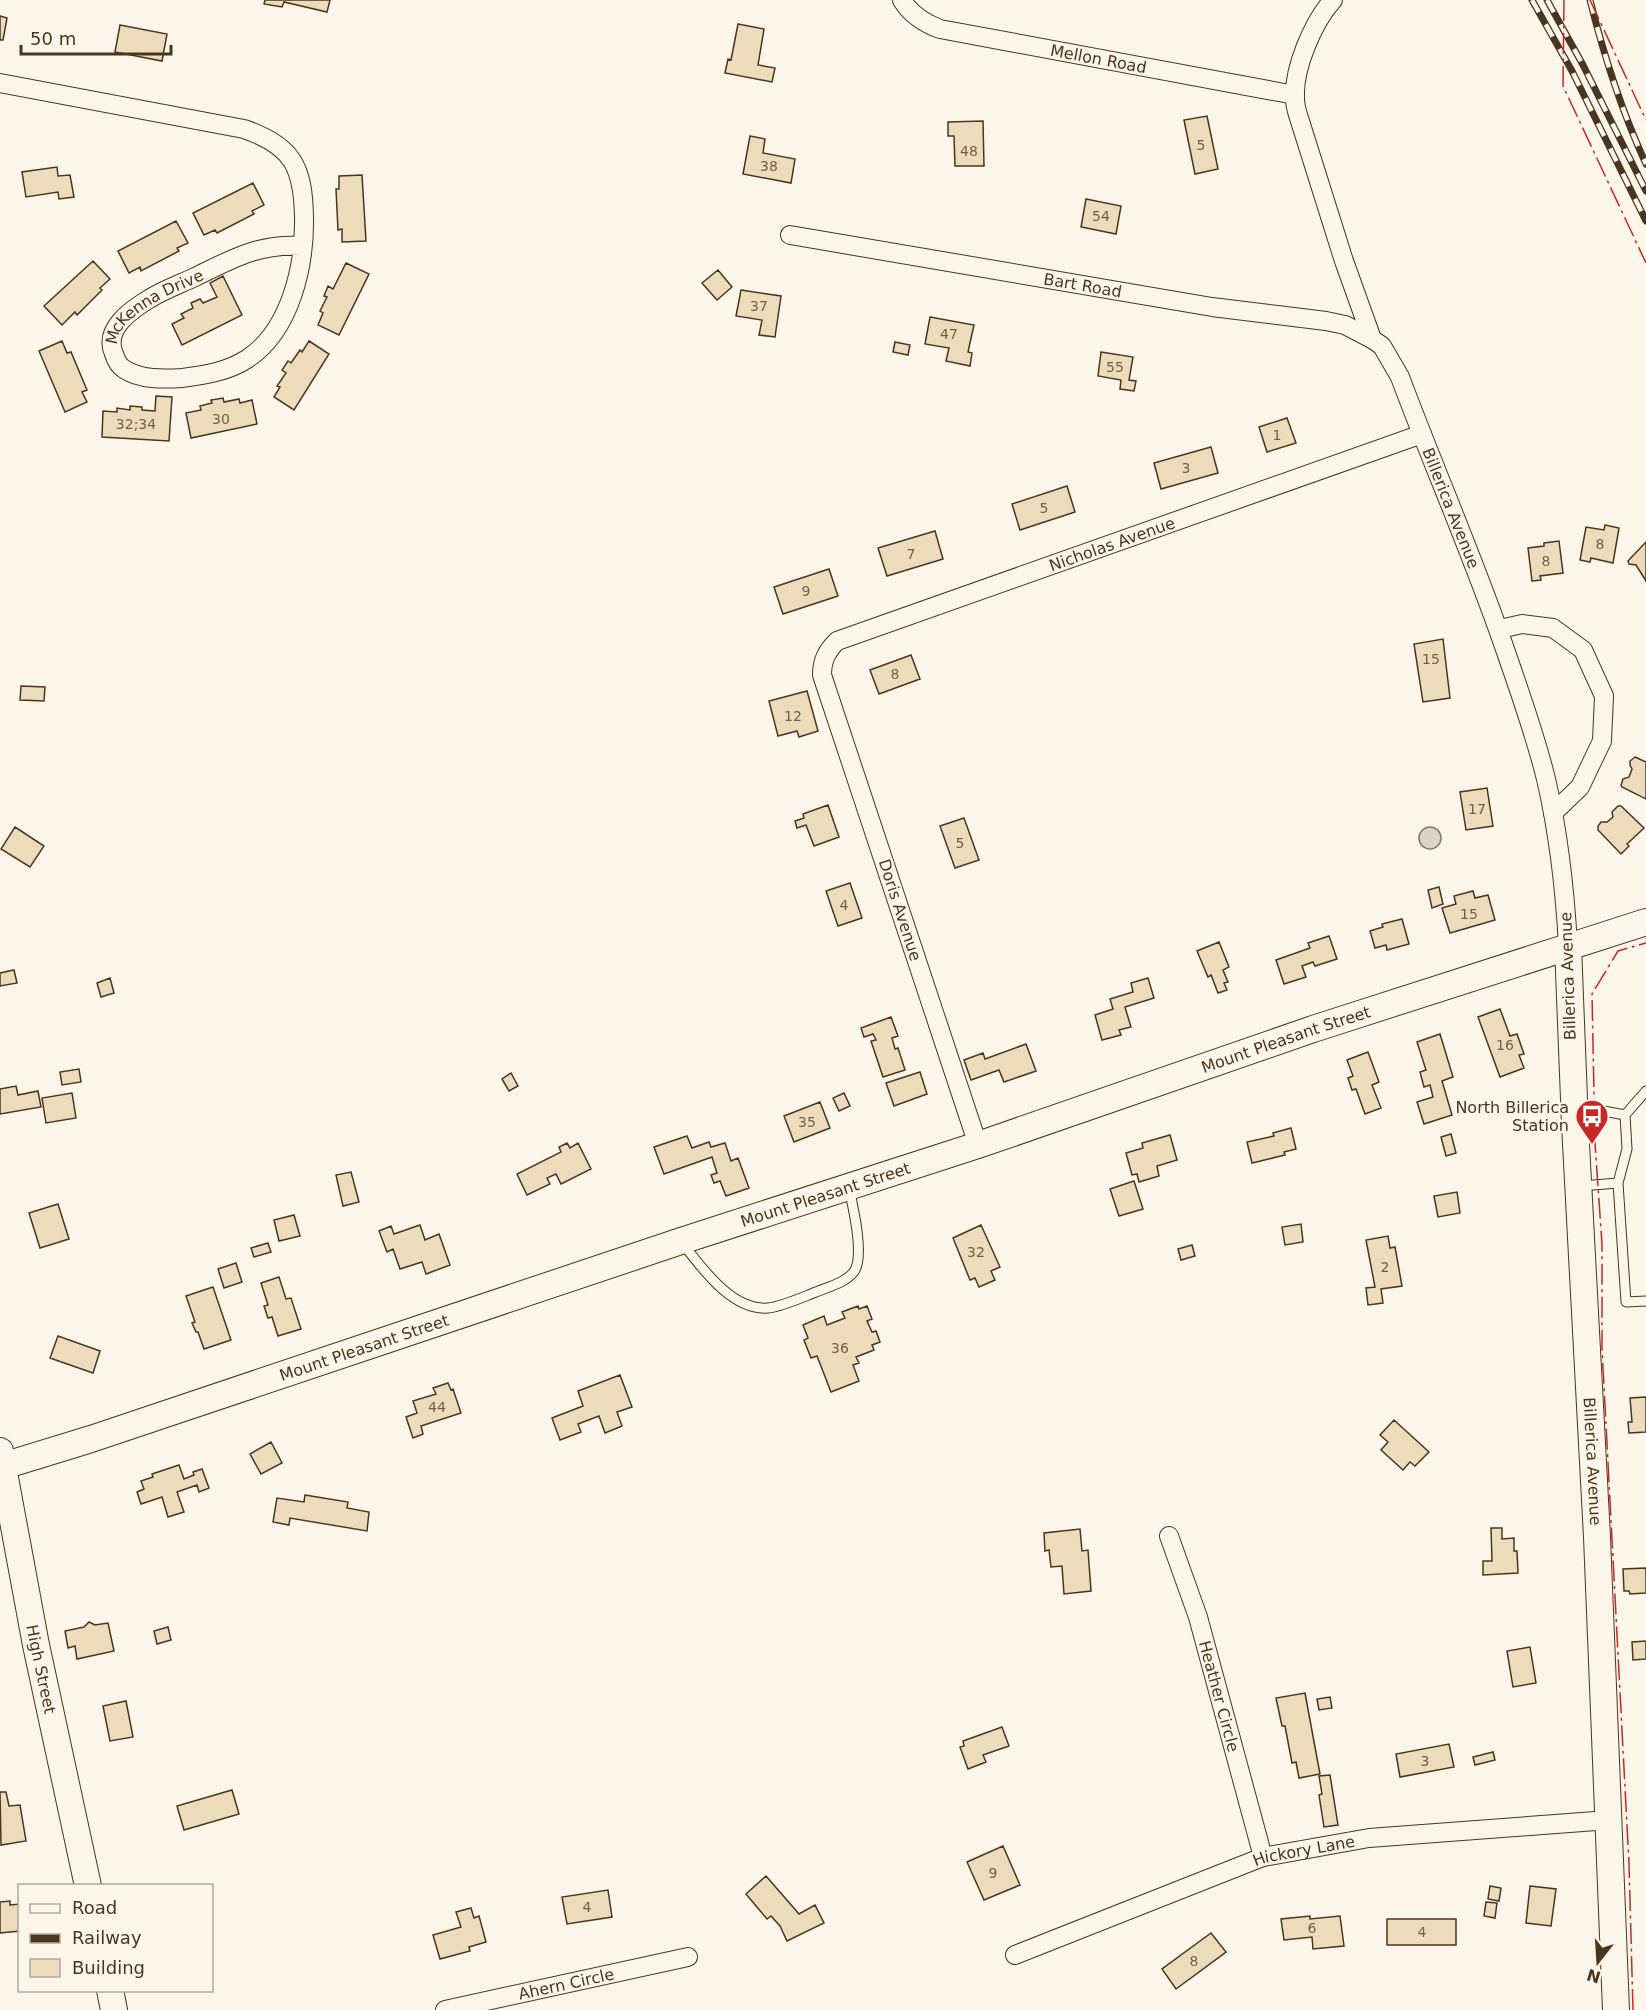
<svg xmlns="http://www.w3.org/2000/svg" width="1646" height="2010" font-family="'DejaVu Sans',sans-serif">
	<rect width="100%" height="100%" fill="#fbf6e9"/>
	<path fill="#dcd4c6" stroke="#887966" stroke-width="1.5" d="M1419 838a11 11 0 1 1 22 0a11 11 0 1 1-22 0Z"/>
	<path fill="#ecdcbc" stroke="#4a3520" stroke-width="1.5" d="M 265,0 L 330,0 L 327,12 L 284,2 L 282,7 L 264,4 Z
		M 0,16 L 7,18 L 3,40 L 0,40 Z
		M 738,24 L 764,29 L 758,65 L 775,68 L 772,82 L 725,73 L 728,59 L 731,60 Z
		M 120,25 L 167,34 L 162,61 L 115,52 Z
		M 1207,116 L 1218,169 L 1195,174 L 1184,120 Z
		M 983,121 L 984,166 L 955,166 L 954,136 L 948,136 L 948,122 Z
		M 750,136 L 765,139 L 763,153 L 795,159 L 791,183 L 743,174 Z
		M 57,167 L 58,176 L 70,175 L 74,197 L 59,199 L 58,192 L 26,197 L 22,172 Z
		M 362,175 L 366,241 L 342,242 L 342,229 L 338,230 L 336,189 L 339,189 L 339,176 Z
		M 253,183 L 264,205 L 252,211 L 254,214 L 217,233 L 215,230 L 204,235 L 193,213 Z
		M 1086,199 L 1121,206 L 1116,234 L 1081,227 Z
		M 176,221 L 188,243 L 177,248 L 179,251 L 141,271 L 140,267 L 129,273 L 118,251 Z
		M 93,261 L 110,279 L 100,288 L 102,290 L 77,315 L 75,312 L 62,325 L 44,306 Z
		M 346,263 L 369,274 L 339,335 L 318,325 L 323,313 L 320,311 L 327,297 L 324,296 L 328,286 L 333,289 Z
		M 718,270 L 732,287 L 717,300 L 702,283 Z
		M 223,276 L 242,315 L 182,345 L 172,324 L 184,318 L 181,314 L 193,308 L 191,303 L 200,299 L 203,303 L 217,297 L 210,283 Z
		M 741,290 L 781,296 L 775,337 L 759,335 L 762,320 L 736,316 Z
		M 930,317 L 974,325 L 968,352 L 972,353 L 970,366 L 946,361 L 949,348 L 925,344 Z
		M 62,341 L 67,353 L 71,352 L 87,390 L 82,392 L 87,402 L 65,412 L 39,351 Z
		M 309,341 L 329,354 L 294,410 L 274,397 L 280,387 L 277,386 L 286,373 L 282,370 L 288,361 L 291,363 L 300,350 L 302,352 Z
		M 895,342 L 910,345 L 908,355 L 893,352 Z
		M 1101,352 L 1133,357 L 1129,380 L 1136,381 L 1134,391 L 1120,389 L 1121,380 L 1098,376 Z
		M 156,396 L 172,397 L 169,441 L 102,437 L 103,411 L 117,412 L 117,408 L 130,410 L 130,406 L 142,407 L 142,410 L 155,411 Z
		M 223,398 L 224,402 L 239,399 L 240,403 L 252,400 L 257,424 L 191,438 L 186,413 L 201,410 L 200,406 L 212,403 L 211,400 Z
		M 1287,418 L 1296,443 L 1267,452 L 1259,427 Z
		M 1211,447 L 1218,473 L 1161,489 L 1154,463 Z
		M 1067,486 L 1075,512 L 1020,530 L 1012,504 Z
		M 1605,525 L 1619,528 L 1613,563 L 1591,558 L 1590,562 L 1580,560 L 1586,527 L 1604,530 Z
		M 935,531 L 943,559 L 887,576 L 878,548 Z
		M 1559,541 L 1563,573 L 1540,576 L 1541,580 L 1532,581 L 1528,548 L 1544,546 L 1544,543 Z
		M 1646,542 L 1646,581 L 1636,565 L 1629,564 L 1628,561 Z
		M 829,569 L 838,596 L 783,614 L 774,587 Z
		M 1443,639 L 1450,698 L 1423,702 L 1414,644 Z
		M 911,655 L 920,679 L 879,694 L 870,670 Z
		M 21,686 L 45,687 L 44,701 L 20,700 Z
		M 807,691 L 818,731 L 799,737 L 797,731 L 778,736 L 769,701 Z
		M 1635,757 L 1646,762 L 1646,799 L 1622,787 L 1621,785 L 1623,779 L 1629,777 L 1632,769 L 1630,765 L 1630,761 Z
		M 1487,788 L 1493,826 L 1466,830 L 1460,792 Z
		M 828,805 L 839,837 L 814,846 L 806,825 L 797,828 L 795,821 L 804,818 L 803,814 Z
		M 1618,806 L 1621,806 L 1644,828 L 1627,844 L 1629,846 L 1621,854 L 1598,830 L 1598,826 L 1601,822 L 1607,822 L 1613,817 L 1612,812 Z
		M 964,818 L 979,860 L 955,868 L 940,826 Z
		M 15,827 L 44,846 L 30,867 L 1,849 Z
		M 850,883 L 862,918 L 838,926 L 826,891 Z
		M 1439,887 L 1443,904 L 1432,908 L 1428,890 Z
		M 1473,891 L 1475,898 L 1488,895 L 1495,920 L 1450,933 L 1442,908 L 1456,904 L 1454,896 Z
		M 1402,919 L 1409,944 L 1387,950 L 1386,945 L 1375,948 L 1370,931 L 1383,927 L 1382,924 Z
		M 1329,936 L 1337,959 L 1315,966 L 1313,962 L 1302,966 L 1306,977 L 1284,984 L 1276,960 L 1310,948 L 1308,943 Z
		M 1219,942 L 1229,967 L 1223,970 L 1228,982 L 1224,983 L 1227,990 L 1218,993 L 1211,975 L 1208,977 L 1197,951 Z
		M 14,970 L 17,983 L 0,986 L 0,973 Z
		M 110,978 L 114,993 L 101,997 L 97,983 Z
		M 1148,978 L 1154,998 L 1125,1007 L 1131,1027 L 1119,1030 L 1121,1035 L 1102,1040 L 1095,1015 L 1113,1009 L 1110,999 L 1133,992 L 1131,983 Z
		M 1500,1009 L 1510,1036 L 1517,1034 L 1524,1054 L 1519,1055 L 1524,1068 L 1500,1077 L 1478,1017 Z
		M 891,1017 L 898,1036 L 892,1038 L 895,1049 L 898,1048 L 905,1070 L 883,1077 L 871,1041 L 876,1040 L 873,1034 L 864,1037 L 861,1028 Z
		M 1440,1034 L 1453,1077 L 1442,1081 L 1452,1115 L 1424,1124 L 1417,1102 L 1433,1097 L 1430,1085 L 1424,1087 L 1420,1072 L 1426,1070 L 1417,1042 Z
		M 1026,1044 L 1036,1071 L 1004,1082 L 999,1070 L 971,1080 L 964,1060 L 983,1053 L 985,1059 Z
		M 1368,1052 L 1379,1082 L 1372,1085 L 1381,1108 L 1365,1114 L 1356,1089 L 1352,1090 L 1348,1078 L 1353,1076 L 1347,1060 Z
		M 79,1069 L 81,1082 L 62,1085 L 60,1072 Z
		M 920,1072 L 927,1094 L 894,1106 L 886,1083 Z
		M 511,1073 L 518,1086 L 509,1091 L 502,1079 Z
		M 16,1086 L 18,1095 L 38,1091 L 41,1107 L 0,1114 L 0,1089 Z
		M 72,1093 L 76,1118 L 46,1123 L 42,1098 Z
		M 844,1093 L 850,1106 L 839,1111 L 833,1098 Z
		M 820,1102 L 830,1128 L 794,1142 L 784,1116 Z
		M 1291,1128 L 1296,1149 L 1284,1152 L 1285,1155 L 1252,1163 L 1247,1142 L 1274,1136 L 1273,1133 Z
		M 1451,1134 L 1456,1153 L 1446,1156 L 1441,1137 Z
		M 1170,1135 L 1177,1160 L 1157,1166 L 1159,1176 L 1139,1182 L 1137,1174 L 1132,1175 L 1126,1153 L 1143,1148 L 1142,1143 Z
		M 687,1136 L 692,1148 L 709,1142 L 711,1147 L 725,1143 L 731,1161 L 738,1158 L 749,1188 L 726,1196 L 720,1181 L 714,1183 L 711,1175 L 717,1173 L 712,1157 L 664,1174 L 654,1147 Z
		M 567,1143 L 570,1148 L 578,1143 L 591,1169 L 561,1184 L 556,1174 L 547,1178 L 550,1184 L 527,1195 L 517,1174 L 561,1152 L 559,1147 Z
		M 351,1172 L 359,1202 L 343,1206 L 336,1175 Z
		M 1134,1181 L 1143,1209 L 1119,1216 L 1110,1189 Z
		M 1457,1192 L 1460,1213 L 1438,1217 L 1434,1196 Z
		M 58,1204 L 69,1239 L 40,1248 L 29,1213 Z
		M 294,1215 L 300,1236 L 279,1241 L 274,1220 Z
		M 1301,1224 L 1303,1242 L 1285,1245 L 1282,1227 Z
		M 420,1225 L 425,1240 L 439,1234 L 450,1265 L 426,1274 L 422,1262 L 400,1269 L 393,1249 L 387,1252 L 379,1231 L 391,1226 L 394,1234 Z
		M 981,1225 L 1000,1267 L 991,1271 L 995,1280 L 979,1287 L 975,1278 L 970,1280 L 953,1238 Z
		M 1388,1236 L 1390,1248 L 1395,1247 L 1402,1286 L 1381,1289 L 1383,1303 L 1368,1305 L 1366,1288 L 1375,1287 L 1366,1240 Z
		M 268,1243 L 271,1252 L 254,1257 L 251,1248 Z
		M 1192,1245 L 1195,1256 L 1181,1260 L 1178,1249 Z
		M 236,1263 L 242,1282 L 224,1288 L 218,1269 Z
		M 279,1277 L 286,1299 L 291,1298 L 301,1329 L 278,1336 L 272,1317 L 268,1318 L 264,1306 L 268,1305 L 261,1283 Z
		M 213,1287 L 231,1340 L 204,1349 L 198,1332 L 196,1332 L 192,1323 L 195,1322 L 186,1296 Z
		M 858,1306 L 859,1309 L 867,1306 L 872,1319 L 867,1321 L 872,1332 L 876,1331 L 880,1342 L 872,1345 L 874,1350 L 856,1357 L 859,1363 L 853,1365 L 859,1381 L 831,1392 L 817,1356 L 811,1358 L 804,1340 L 808,1338 L 803,1325 L 824,1316 L 827,1325 L 845,1318 L 842,1312 Z
		M 58,1336 L 100,1351 L 93,1373 L 50,1358 Z
		M 620,1375 L 632,1407 L 617,1412 L 622,1426 L 605,1433 L 599,1416 L 578,1424 L 581,1432 L 560,1440 L 552,1418 L 583,1406 L 578,1391 Z
		M 448,1383 L 451,1390 L 453,1389 L 461,1413 L 421,1426 L 423,1434 L 413,1438 L 406,1417 L 417,1413 L 413,1401 L 436,1394 L 433,1388 Z
		M 1646,1397 L 1646,1432 L 1629,1433 L 1628,1422 L 1632,1422 L 1630,1398 Z
		M 1394,1420 L 1429,1452 L 1415,1466 L 1410,1462 L 1403,1470 L 1381,1450 L 1388,1442 L 1380,1435 Z
		M 271,1442 L 282,1463 L 261,1474 L 250,1454 Z
		M 179,1465 L 184,1479 L 194,1475 L 193,1472 L 202,1469 L 209,1488 L 199,1492 L 197,1485 L 177,1492 L 184,1512 L 168,1517 L 162,1497 L 141,1504 L 137,1492 L 144,1489 L 141,1481 L 153,1477 L 152,1474 Z
		M 305,1495 L 348,1502 L 347,1508 L 369,1512 L 367,1531 L 290,1518 L 289,1525 L 273,1522 L 277,1498 L 304,1502 Z
		M 1491,1528 L 1502,1528 L 1502,1539 L 1514,1538 L 1514,1551 L 1517,1551 L 1518,1573 L 1483,1575 L 1483,1561 L 1492,1561 Z
		M 1080,1529 L 1082,1551 L 1088,1550 L 1091,1591 L 1064,1594 L 1062,1566 L 1051,1567 L 1049,1550 L 1045,1551 L 1044,1533 Z
		M 1646,1568 L 1646,1593 L 1630,1594 L 1629,1591 L 1624,1591 L 1623,1569 Z
		M 89,1622 L 95,1625 L 108,1623 L 114,1651 L 77,1659 L 75,1646 L 68,1648 L 65,1631 L 84,1627 Z
		M 168,1627 L 171,1640 L 157,1644 L 154,1631 Z
		M 1646,1641 L 1646,1659 L 1633,1660 L 1632,1642 Z
		M 1530,1647 L 1536,1683 L 1513,1687 L 1507,1651 Z
		M 1305,1693 L 1320,1774 L 1299,1778 L 1296,1762 L 1292,1763 L 1285,1726 L 1282,1726 L 1276,1698 Z
		M 1330,1697 L 1332,1708 L 1319,1710 L 1317,1699 Z
		M 126,1701 L 133,1737 L 110,1741 L 103,1706 Z
		M 1002,1727 L 1009,1746 L 983,1755 L 986,1762 L 968,1769 L 960,1747 L 964,1746 L 963,1741 Z
		M 1449,1744 L 1454,1767 L 1400,1777 L 1396,1754 Z
		M 1493,1752 L 1495,1760 L 1475,1765 L 1473,1757 Z
		M 1330,1775 L 1338,1825 L 1324,1827 L 1319,1795 L 1322,1794 L 1319,1776 Z
		M 232,1790 L 239,1814 L 184,1830 L 177,1806 Z
		M 0,1792 L 6,1792 L 9,1806 L 20,1805 L 26,1841 L 1,1845 Z
		M 1003,1846 L 1020,1885 L 984,1900 L 967,1862 Z
		M 766,1876 L 799,1914 L 815,1905 L 824,1923 L 787,1941 L 780,1926 L 771,1916 L 767,1919 L 746,1894 Z
		M 1490,1886 L 1501,1888 L 1499,1901 L 1488,1899 Z
		M 1530,1886 L 1556,1889 L 1551,1926 L 1526,1923 Z
		M 608,1890 L 612,1917 L 567,1924 L 562,1897 Z
		M 10,1901 L 10,1905 L 20,1904 L 20,1931 L 0,1933 L 0,1902 Z
		M 1486,1902 L 1497,1903 L 1495,1918 L 1484,1916 Z
		M 471,1908 L 474,1918 L 479,1916 L 486,1942 L 469,1947 L 470,1951 L 440,1959 L 433,1935 L 461,1927 L 456,1912 Z
		M 1310,1916 L 1310,1919 L 1340,1916 L 1344,1946 L 1313,1949 L 1312,1937 L 1284,1940 L 1281,1919 Z
		M 1387,1919 L 1456,1919 L 1456,1945 L 1387,1945 Z
		M 1211,1933 L 1226,1952 L 1176,1989 L 1162,1969 Z"/>
	<g fill="none" stroke-linecap="round" stroke-linejoin="round">
		<defs>
			<path id="lane" d="M 1646,1091 L 1625,1115 L 1627,1149 L 1618,1183 L 1626,1302 L 1646,1301
				M 1577,1106 L 1625,1115
				M 1581,1186 L 1618,1183
				M 683,1244 C 702,1268 732,1311 768,1308 C 781,1307 803,1297 816,1292 C 828,1287 848,1282 855,1270 C 864,1253 853,1207 849,1188"/>
			<g id="street">
				<path id="s1" d="M 902,0 C 911,15 924,23 940,29 L 1295,95"/>
				<path id="s2" d="M 1333,0 C 1313,22 1293,69 1295,99 C 1295,105 1297,112 1299,118 L 1344,261 L 1372,339 L 1382,346 L 1400,377 C 1435,471 1476,563 1508,658 C 1522,698 1536,738 1546,779 C 1559,835 1565,890 1568,946"/>
				<path id="s3" d="M 0,83 L 244,129 C 293,146 303,167 304,217 C 305,267 290,331 247,359 C 227,372 204,375 182,378 C 164,379 140,380 124,369 C 119,366 116,360 114,354 C 103,329 131,310 149,299 C 163,290 180,284 195,277 C 232,259 259,243 302,246"/>
				<path id="s4" d="M 790,235 L 1212,307 L 1326,321 L 1345,325 L 1372,339"/>
				<path d="M 1500,629 L 1522,624 L 1553,628 L 1583,650 L 1604,696 L 1602,741 L 1580,787 L 1553,813"/>
				<path id="s5" d="M 978,1145 L 822,675 C 822,660 827,651 837,641 L 1422,434"/>
				<path id="s6" d="M 1169,1536 L 1198,1617 L 1263,1857"/>
				<path id="s7" d="M 1015,1955 L 1263,1857 L 1369,1838 L 1609,1820"/>
				<path id="s8" d="M 445,2010 L 688,1957"/>
			</g>
			<g id="secondary">
				<path id="s9" d="M 1568,946 L 1575,1125 L 1597,1537 L 1616,2010"/>
				<path id="s10" d="M 0,1451 L 36,1645 L 88,1886"/>
				<path id="s11" d="M 3,1466 L 91,1439 L 681,1241 L 978,1145 L 1313,1029 L 1646,922"/>
				<path d="M 110,1990 L 114,2010"/>
			</g>
		</defs>
		<use href="#lane" stroke="#4a3520" stroke-width="11"/>
		<use href="#street" stroke="#4a3520" stroke-width="20"/>
		<use href="#secondary" stroke="#4a3520" stroke-width="28"/>
		<use href="#lane" stroke="#fbf6e9" stroke-width="9"/>
		<use href="#street" stroke="#fbf6e9" stroke-width="18"/>
		<use href="#secondary" stroke="#fbf6e9" stroke-width="26"/>
		<defs>
			<path id="rail" d="M 1532,0 L 1572,71 L 1646,221
				M 1547,0 L 1583,65 L 1646,191
				M 1590,0 C 1604,56 1622,112 1646,164"/>
		</defs>
		<use href="#rail" stroke="#4a3520" stroke-width="7"/>
		<use href="#rail" stroke="#fbf6e9" stroke-width="4.5" stroke-dasharray="14" stroke-linecap="butt"/>
		<path stroke="#c62828" stroke-width="1.5" stroke-dasharray="21 4.5 3 4.5" stroke-linecap="butt" d="M 1564,0 L 1563,86 L 1646,263
			M 1590,0 L 1646,120
			M 1633,2010 L 1629,1864 L 1602,1348 L 1602,1244 L 1595,1143 L 1592,994 L 1618,951 L 1646,943"/>
	</g>
	<defs>
		<symbol id="bus-pin" viewBox="-11 -11 22 30"><path d="M0 17L-7.5 6A9.5 9.5 0 1 1 7.5 6Z" fill="#c62828" stroke="#fbf6e9"/><path d="M-5-6H5V4H4V6H2V4H-2V6H-4V4H-5ZM-3.5-4V0h7V-4ZM-3.5 1.2v1.5H-2V1.2ZM2 1.2v1.5H3.5V1.2Z" fill="#fff"/></symbol>
	</defs>
	<g fill-rule="evenodd">
		<use href="#bus-pin" x="1573" y="1097" width="38" height="52"/>
	</g>
	<g text-anchor="middle" dominant-baseline="central" stroke-width="4.5" stroke-linejoin="round" paint-order="stroke">
		<g font-size="14" fill="#725f47">
			<text x="1201" y="145">5</text>
			<text x="969" y="151">48</text>
			<text x="769" y="166">38</text>
			<text x="1101" y="216">54</text>
			<text x="759" y="306">37</text>
			<text x="949" y="334">47</text>
			<text x="1115" y="367">55</text>
			<text x="221" y="419">30</text>
			<text x="136" y="424">32;34</text>
			<text x="1277" y="435">1</text>
			<text x="1186" y="468">3</text>
			<text x="1044" y="508">5</text>
			<text x="1600" y="544">8</text>
			<text x="911" y="554">7</text>
			<text x="1546" y="561">8</text>
			<text x="806" y="591">9</text>
			<text x="1431" y="659">15</text>
			<text x="895" y="674">8</text>
			<text x="793" y="716">12</text>
			<text x="1477" y="809">17</text>
			<text x="960" y="843">5</text>
			<text x="844" y="905">4</text>
			<text x="1469" y="914">15</text>
			<text x="1505" y="1045">16</text>
			<text x="807" y="1122">35</text>
			<text x="976" y="1252">32</text>
			<text x="1385" y="1267">2</text>
			<text x="840" y="1348">36</text>
			<text x="437" y="1407">44</text>
			<text x="1425" y="1761">3</text>
			<text x="993" y="1873">9</text>
			<text x="587" y="1907">4</text>
			<text x="1312" y="1928">6</text>
			<text x="1422" y="1932">4</text>
			<text x="1194" y="1961">8</text>
		</g>
		<g font-size="16" fill="#4a3520" stroke="#fbf6e9">
			<text stroke="none"><textPath href="#s1" startOffset="210">Mellon Road</textPath></text>
			<text stroke="none"><textPath href="#s4" startOffset="297">Bart Road</textPath></text>
			<text stroke="none"><textPath href="#s3" startOffset="741">McKenna Drive</textPath></text>
			<text stroke="none"><textPath href="#s2" startOffset="549">Billerica Avenue</textPath></text>
			<text stroke="none"><textPath href="#s5" startOffset="825">Nicholas Avenue</textPath></text>
			<text transform="translate(900 910) rotate(72)">Doris Avenue</text>
			<text transform="translate(1568 976) rotate(-92)">Billerica Avenue</text>
			<text stroke="none"><textPath href="#s11" startOffset="1352">Mount Pleasant Street</textPath></text>
			<text stroke="none"><textPath href="#s11" startOffset="866">Mount Pleasant Street</textPath></text>
			<text stroke="none"><textPath href="#s11" startOffset="380">Mount Pleasant Street</textPath></text>
			<text stroke="none"><textPath href="#s9" startOffset="516">Billerica Avenue</textPath></text>
			<text stroke="none"><textPath href="#s10" startOffset="222">High Street</textPath></text>
			<text stroke="none"><textPath href="#s6" startOffset="168">Heather Circle</textPath></text>
			<text stroke="none"><textPath href="#s7" startOffset="308">Hickory Lane</textPath></text>
			<text stroke="none"><textPath href="#s8" startOffset="124">Ahern Circle</textPath></text>
		</g>
		<g font-size="16" fill="#4a3520" stroke="#fbf6e9" text-anchor="end">
			<text x="1569" y="1107">North Billerica<tspan x="1569" dy="18">Station</tspan></text>
		</g>
	</g>
	<rect x="18" y="1884" width="195" height="108" fill="#fbf6e9" stroke="#b4a999" stroke-width="1.5"/>
	<rect x="30" y="1904" width="30" height="9" fill="#fbf6e9" stroke="#b4a999" stroke-width="1.5"/>
	<text x="72" y="1914" font-size="18" fill="#4a3520">Road</text>
	<rect x="30" y="1934" width="30" height="9" fill="#4a3520" stroke="#b4a999" stroke-width="1.5"/>
	<text x="72" y="1944" font-size="18" fill="#4a3520">Railway</text>
	<rect x="30" y="1959" width="30" height="18" fill="#ecdcbc" stroke="#b4a999" stroke-width="1.5"/>
	<text x="72" y="1974" font-size="18" fill="#4a3520">Building</text>
	<g transform="translate(1598 1962) rotate(197)" stroke="#fbf6e9" stroke-width="4.5" paint-order="stroke">
	<path d="M0-4.5L10 22L0 15L-10 22Z" fill="#4a3520"/>
	<text y="-9" font-size="16" font-weight="bold" text-anchor="middle" fill="#4a3520">N</text>
	</g>
	<path d="M21 45v9h150v-9" fill="none" stroke="#4a3520" stroke-width="3"/>
	<text x="30" y="45" font-size="18" fill="#4a3520" stroke="#fbf6e9" stroke-width="4.5" paint-order="stroke">50 m</text>
</svg>
